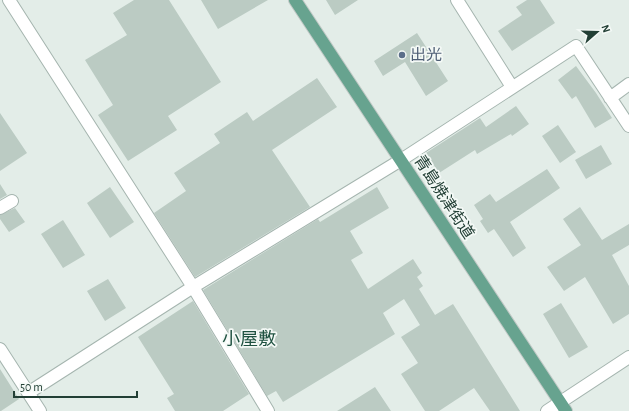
<svg xmlns="http://www.w3.org/2000/svg" width="629" height="411" font-family="'Alegreya Sans','Noto Sans JP',sans-serif">
	<rect width="100%" height="100%" fill="#e3ede8"/>
	<path fill="#bbcbc3" d="M 134,0 L 169,0 L 221,82 L 168,116 L 177,130 L 128,161 L 98,115 L 113,105 L 85,60 L 127,35 L 113,13 Z
		M 201,0 L 268,0 L 218,29 Z
		M 326,0 L 358,0 L 335,15 Z
		M 527,0 L 540,0 L 555,23 L 512,51 L 498,31 L 522,15 L 516,7 Z
		M 417,33 L 448,81 L 426,96 L 405,62 L 383,76 L 374,61 Z
		M 576,66 L 596,93 L 612,118 L 595,128 L 576,96 L 572,99 L 558,80 Z
		M 317,78 L 337,107 L 272,150 L 310,207 L 195,277 L 154,213 L 186,191 L 174,173 L 220,143 L 214,134 L 247,112 L 253,121 Z
		M 516,106 L 529,124 L 512,136 L 511,134 L 477,154 L 475,150 L 439,173 L 426,153 L 480,118 L 486,127 Z
		M 0,113 L 27,153 L 0,171 Z
		M 558,125 L 576,152 L 560,163 L 542,136 Z
		M 601,145 L 612,164 L 586,179 L 575,160 Z
		M 547,169 L 560,188 L 510,222 L 526,248 L 513,257 L 494,229 L 488,233 L 480,221 L 483,219 L 474,205 L 490,194 L 496,202 Z
		M 0,184 L 7,195 L 0,199 Z
		M 110,187 L 134,222 L 110,238 L 87,203 Z
		M 377,187 L 389,208 L 350,231 L 363,253 L 351,260 L 368,289 L 413,259 L 422,273 L 417,277 L 423,286 L 419,289 L 435,315 L 453,304 L 520,411 L 490,411 L 474,388 L 439,411 L 425,411 L 401,374 L 418,363 L 401,337 L 420,325 L 404,299 L 383,313 L 395,334 L 283,402 L 276,391 L 267,396 L 203,290 L 318,219 L 320,222 Z
		M 580,207 L 602,240 L 629,224 L 629,245 L 612,255 L 629,286 L 629,314 L 613,324 L 585,277 L 564,291 L 547,267 L 581,245 L 563,219 Z
		M 15,208 L 25,222 L 9,232 L 0,219 L 0,215 Z
		M 63,220 L 85,255 L 63,268 L 41,234 Z
		M 108,279 L 126,308 L 105,321 L 87,291 Z
		M 193,301 L 249,394 L 223,411 L 175,411 L 167,398 L 174,394 L 138,337 Z
		M 561,303 L 588,347 L 569,358 L 543,314 Z
		M 0,369 L 19,399 L 1,411 L 0,411 Z
		M 375,387 L 391,411 L 337,411 Z"/>
	<g fill="none" stroke-linecap="round" stroke-linejoin="round">
		<defs>
			<path id="minor" d="M 9,0 L 193,287 L 268,411
				M 457,0 L 512,87
				M 610,98 L 629,84
				M 0,208 L 12,201
				M 0,349 L 40,411
				M 28,393 L 193,287 L 401,160 L 576,46 L 629,126
				M 547,411 L 629,357"/>
			<path id="major" d="M 295,0 L 566,411"/>
		</defs>
		<use href="#minor" stroke="#a5b5af" stroke-width="14"/>
		<use href="#major" stroke="#c1c9c6" stroke-width="14"/>
		<use href="#minor" stroke="#fff" stroke-width="12"/>
		<use href="#major" stroke="#67a38f" stroke-width="12"/>
	</g>
	<circle fill="#5c6f8a" stroke="#f4f9f6" stroke-width="1.5" cx="402" cy="55" r="4"/>
	<g text-anchor="middle" dominant-baseline="central" stroke-width="3.5" stroke-linejoin="round" paint-order="stroke">
		<g font-size="16" fill="#4e5e75" stroke="#f4f9f6" text-anchor="start">
			<text x="410" y="55">出光</text>
		</g>
		<g font-size="16" fill="#223f35" stroke="#f4f9f6">
			<text transform="translate(444 197) rotate(57)">青島焼津街道</text>
		</g>
		<g font-size="18" fill="#1e5140" stroke="#f4f9f6">
			<text x="249" y="340">小屋敷</text>
		</g>
	</g>
	<g transform="translate(597 32) rotate(70)" stroke="#f4f9f6" stroke-width="3" paint-order="stroke">
	<path d="M0-3L7 15L0 10L-7 15Z" fill="#223f35"/>
	<text y="-6" font-size="11" font-weight="bold" text-anchor="middle" fill="#223f35">N</text>
	</g>
	<path d="M14 391v6h123v-6" fill="none" stroke="#223f35" stroke-width="2"/>
	<text x="20" y="391" font-size="12" fill="#223f35" stroke="#f4f9f6" stroke-width="3" paint-order="stroke">50 m</text>
</svg>
